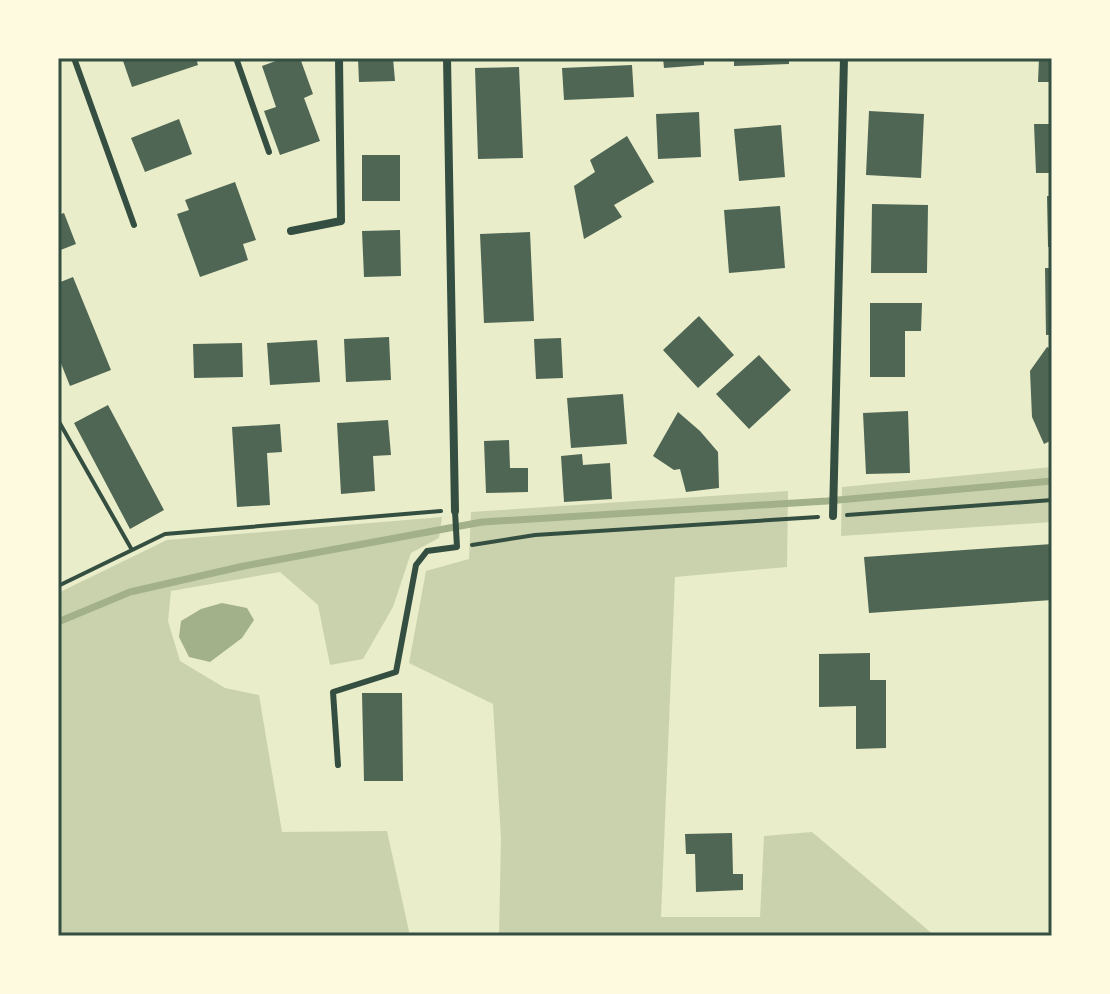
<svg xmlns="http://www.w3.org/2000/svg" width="1110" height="994" font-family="'PT Sans',sans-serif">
	<rect width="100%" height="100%" fill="#e9edc9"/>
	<path fill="#cad2ad" d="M 1052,467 L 1052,522 L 841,536 L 842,487 Z
		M 788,491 L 787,567 L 675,577 L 661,917 L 760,917 L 764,836 L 812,832 L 935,936 L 499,936 L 501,838 L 493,704 L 409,663 L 426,571 L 469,559 L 471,512 Z
		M 442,517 L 439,538 L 411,553 L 393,607 L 363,659 L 330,665 L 318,605 L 280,572 L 171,591 L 168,621 L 180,661 L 225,688 L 259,695 L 282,832 L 387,831 L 410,936 L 58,936 L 58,593 L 167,540 Z"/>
	<path fill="#a3b18a" d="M 222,603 L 247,608 L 254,620 L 242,638 L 210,662 L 189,657 L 179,637 L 181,621 L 201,609 Z"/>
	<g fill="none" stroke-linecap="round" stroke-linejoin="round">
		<path stroke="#a3b18a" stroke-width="7" d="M 58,622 L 130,592 L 244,566 L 482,522 L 827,501 L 1052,481"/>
	</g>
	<path fill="#4f6655" d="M 122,58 L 196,58 L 198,65 L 132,87 Z
		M 284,58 L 300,58 L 313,94 L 304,98 L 320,141 L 280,155 L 264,111 L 276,107 L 262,66 Z
		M 358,58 L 393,58 L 395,81 L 359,82 Z
		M 663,58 L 704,58 L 704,65 L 664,68 Z
		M 734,58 L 789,58 L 789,64 L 734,66 Z
		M 1039,58 L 1052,58 L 1052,82 L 1038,82 Z
		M 632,65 L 634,97 L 564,100 L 562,68 Z
		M 519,67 L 523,158 L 478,159 L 475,68 Z
		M 869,111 L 924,114 L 921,178 L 866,175 Z
		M 699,112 L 701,157 L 658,159 L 656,114 Z
		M 179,119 L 192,154 L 145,172 L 131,138 Z
		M 1034,124 L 1052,124 L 1052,173 L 1036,173 Z
		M 781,125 L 785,177 L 739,181 L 734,129 Z
		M 627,136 L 654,182 L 614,205 L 622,217 L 584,239 L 574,186 L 595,172 L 590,160 Z
		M 362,155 L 400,155 L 400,201 L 362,201 Z
		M 235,182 L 256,240 L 243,244 L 248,260 L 200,277 L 177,214 L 189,210 L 185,200 Z
		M 1047,196 L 1052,196 L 1052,247 L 1048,247 Z
		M 872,204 L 928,205 L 927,273 L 871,273 Z
		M 780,206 L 785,268 L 729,273 L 724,210 Z
		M 64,213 L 76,244 L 58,251 L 58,215 Z
		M 400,230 L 401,276 L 364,277 L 362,231 Z
		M 530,232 L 534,321 L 484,323 L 480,234 Z
		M 1045,268 L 1052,268 L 1052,335 L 1046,335 Z
		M 73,277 L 111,370 L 70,386 L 58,356 L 58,283 Z
		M 870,303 L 922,303 L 921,331 L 905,331 L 905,377 L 870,377 Z
		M 699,316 L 734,355 L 698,388 L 663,350 Z
		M 389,337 L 391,380 L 346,382 L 344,339 Z
		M 561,338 L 563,378 L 536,379 L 534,339 Z
		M 317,340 L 320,382 L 270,385 L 267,343 Z
		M 242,343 L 243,377 L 194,378 L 193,344 Z
		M 1047,347 L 1052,349 L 1052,440 L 1044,444 L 1032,417 L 1030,371 Z
		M 759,355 L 791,390 L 749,429 L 716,394 Z
		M 623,394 L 627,444 L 571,448 L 567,398 Z
		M 108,405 L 164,510 L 130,529 L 74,423 Z
		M 908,411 L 910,473 L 866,474 L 863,413 Z
		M 678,412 L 700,431 L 718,452 L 719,488 L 686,492 L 680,469 L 674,470 L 653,456 Z
		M 388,420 L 391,455 L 373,456 L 375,491 L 341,494 L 337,423 Z
		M 280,424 L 282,452 L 267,453 L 270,505 L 237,507 L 232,427 Z
		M 509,440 L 510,468 L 528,468 L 528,492 L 486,493 L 484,441 Z
		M 582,454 L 583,465 L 610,463 L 612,499 L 564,502 L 561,456 Z
		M 1052,544 L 1052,600 L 869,613 L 864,557 Z
		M 870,653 L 870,680 L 886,680 L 886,748 L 856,749 L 856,706 L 819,707 L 819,654 Z
		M 362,693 L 402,693 L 403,781 L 364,781 Z
		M 732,833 L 733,874 L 743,874 L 743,890 L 696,892 L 695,854 L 686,854 L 685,834 Z"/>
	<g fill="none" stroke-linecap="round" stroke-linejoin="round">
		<path stroke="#344e41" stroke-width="4" d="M 58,420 L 132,550
			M 847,515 L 1052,500
			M 472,545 L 535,535 L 818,517
			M 58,586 L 165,534 L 441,511"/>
		<path stroke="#344e41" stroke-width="6" d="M 74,58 L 134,225
			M 236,58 L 269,152
			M 338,765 L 333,692 L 396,672 L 416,565 L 427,551 L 457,547 L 455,511"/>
		<path stroke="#344e41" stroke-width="8" d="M 447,58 L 455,511
			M 291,231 L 341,221 L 339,58
			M 833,516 L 844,58"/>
	</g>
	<rect width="1110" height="994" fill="none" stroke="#fefae0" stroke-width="120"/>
	<rect x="60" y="60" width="990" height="874" fill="none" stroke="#344e41" stroke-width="3"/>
</svg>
